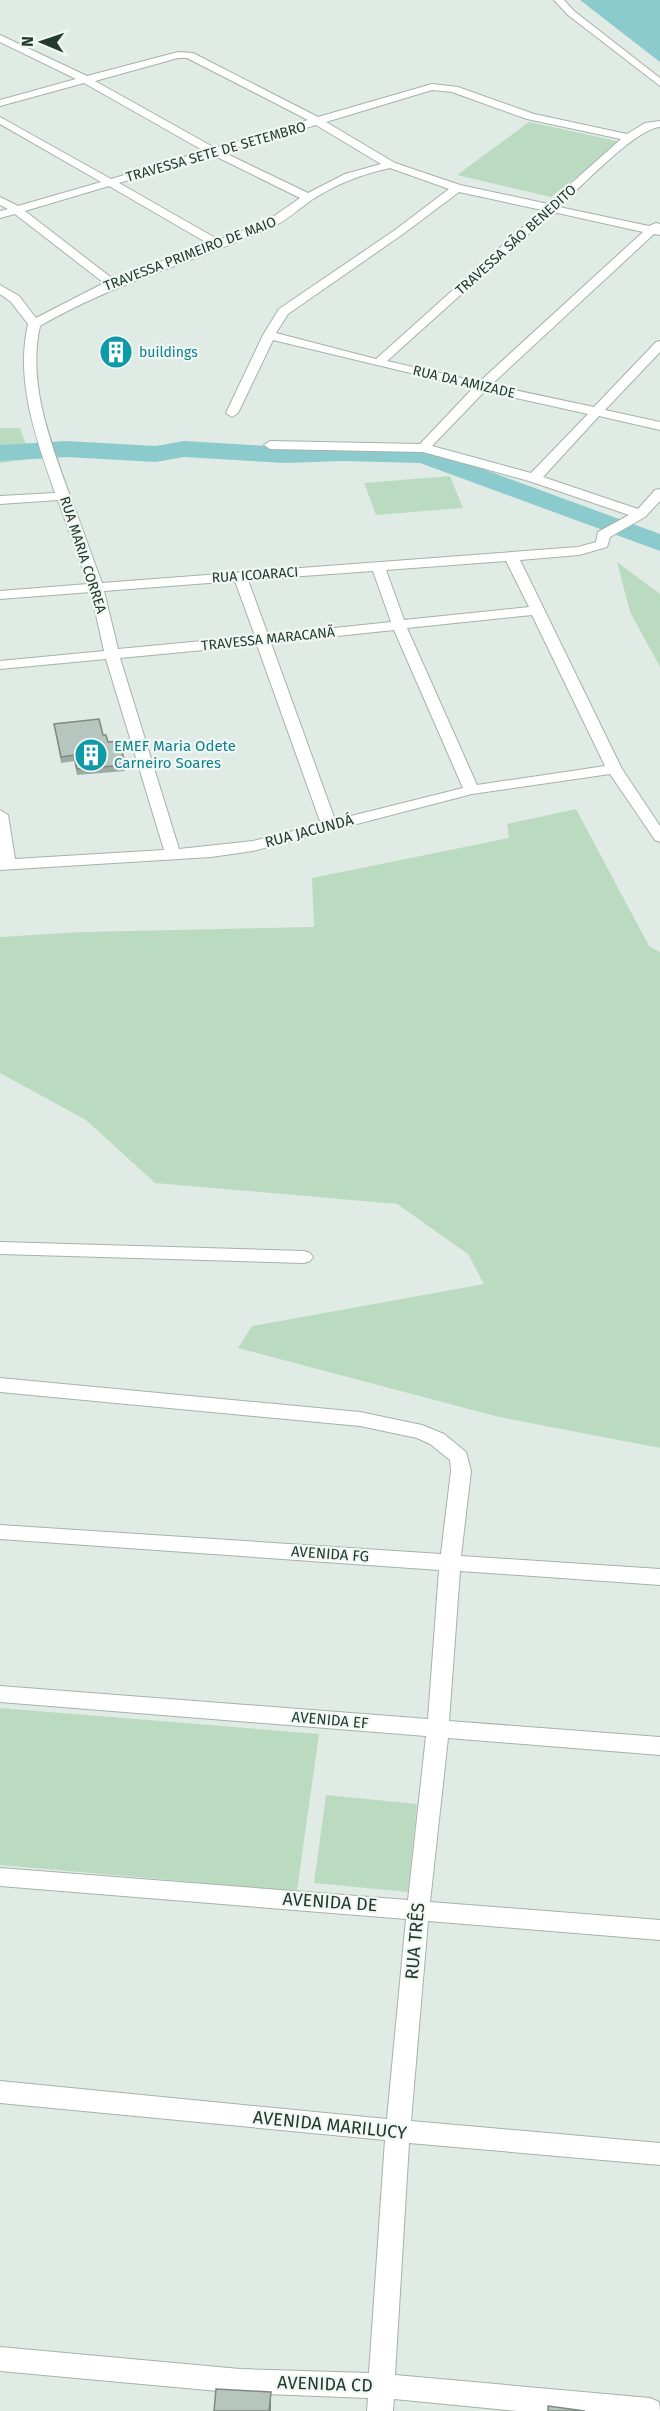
<svg xmlns="http://www.w3.org/2000/svg" width="660" height="2411" font-family="'Fira Sans',sans-serif">
	<rect width="100%" height="100%" fill="#e1ebe5"/>
	<path fill="#bbdbc0" d="M 529,122 L 622,142 L 551,197 L 457,175 Z
		M 0,428 L 20,428 L 31,459 L 0,463 Z
		M 450,476 L 463,508 L 376,515 L 364,483 Z
		M 617,562 L 660,594 L 660,667 L 630,612 Z
		M 576,809 L 649,946 L 660,952 L 660,1448 L 499,1417 L 238,1348 L 252,1326 L 484,1284 L 468,1254 L 397,1204 L 155,1183 L 86,1120 L 0,1073 L 0,937 L 81,932 L 314,927 L 312,878 L 509,838 L 507,824 Z
		M 0,1708 L 319,1734 L 297,1891 L 0,1865 Z
		M 326,1795 L 417,1804 L 408,1892 L 314,1883 Z"/>
	<path fill="#8ccbcd" d="M 580,0 L 660,0 L 660,62 Z"/>
	<g fill="none" stroke-linecap="round" stroke-linejoin="round">
		<path fill="#8ccbcd" fill-rule="evenodd" d="M 66,441 L 156,446 L 184,441 L 285,447 L 344,445 L 423,447 L 660,534 L 660,551 L 420,463 L 344,461 L 285,463 L 184,457 L 156,462 L 66,457 L 0,461 L 0,445 Z"/>
		<defs>
			<path id="street" d="M 554,0 L 564,0 L 574,11 L 660,78 L 660,86 L 568,15 Z
				M 0,35 L 87,76 L 178,52 L 193,53 L 318,117 L 432,84 L 458,87 L 534,114 L 627,134 L 645,123 L 660,121 L 660,127 C 635,129 580,188 559,207 L 649,226 L 656,223 L 660,224 L 660,235 L 654,234 L 491,385 L 594,407 L 656,342 L 660,341 L 660,352 L 605,410 L 660,422 L 660,430 L 599,416 L 543,477 L 638,509 L 655,490 L 660,489 L 660,501 L 645,517 L 610,537 L 607,547 L 579,555 L 520,560 L 622,769 L 660,826 L 660,842 L 655,840 L 610,774 L 472,794 L 253,851 L 211,857 L 0,870 L 0,810 L 8,815 L 15,859 L 164,850 L 106,659 L 0,669 L 0,661 L 104,651 L 91,592 L 0,599 L 0,591 L 88,584 L 58,500 L 0,504 L 0,496 L 55,493 C 36,438 15,382 28,324 L 11,302 L 0,294 L 0,285 L 19,296 L 36,318 L 104,283 L 15,214 L 0,218 L 0,211 L 8,209 L 0,205 L 0,197 L 18,206 L 101,182 L 0,124 L 0,117 L 111,179 L 204,151 L 84,83 L 0,106 L 0,100 L 76,79 L 0,42 ZM 178,58 L 187,58 L 308,120 L 215,148 L 95,81 ZM 432,90 L 452,92 L 527,119 L 621,139 L 548,204 L 460,185 L 395,163 L 326,122 ZM 316,125 L 381,164 L 345,174 L 308,193 L 223,152 ZM 213,155 L 300,198 L 267,221 L 219,240 L 119,183 ZM 390,168 L 449,189 L 395,230 L 279,309 L 263,335 L 226,413 L 232,417 L 238,413 L 273,340 L 473,388 L 420,444 L 270,441 L 264,445 L 270,449 L 423,452 L 529,481 L 629,515 L 598,532 L 596,542 L 578,547 L 102,583 C 91,554 81,524 70,496 C 51,443 27,384 40,326 C 113,283 195,262 272,227 C 286,221 298,210 310,201 C 334,185 362,174 390,168 ZM 109,186 L 209,244 L 113,279 L 25,211 ZM 459,192 L 542,210 L 376,359 L 276,333 L 288,314 L 403,234 ZM 553,212 L 643,232 L 479,382 L 387,361 ZM 485,391 L 588,414 L 531,473 L 432,446 ZM 506,561 L 529,607 L 404,620 L 386,570 ZM 373,571 L 391,622 L 268,635 L 248,580 ZM 235,581 L 255,636 L 118,649 L 104,591 ZM 532,615 L 605,766 L 477,785 L 407,628 ZM 394,630 L 463,788 L 335,820 L 271,643 ZM 257,645 L 321,824 L 253,841 L 179,849 L 120,658 Z
				M 0,1242 L 304,1251 L 310,1253 L 313,1257 L 310,1261 L 304,1263 L 0,1254 Z
				M 0,1378 L 360,1412 L 422,1425 L 444,1434 L 466,1452 L 471,1471 L 461,1556 L 660,1569 L 660,1585 L 460,1571 L 449,1721 L 660,1737 L 660,1755 L 448,1738 L 430,1902 L 660,1920 L 660,1940 L 428,1921 L 411,2121 L 660,2143 L 660,2165 L 409,2143 L 395,2375 L 650,2398 L 659,2402 L 660,2411 L 517,2411 L 394,2399 L 393,2411 L 367,2411 L 368,2398 L 240,2393 L 0,2371 L 0,2347 L 240,2369 L 369,2373 L 385,2140 L 0,2103 L 0,2081 L 387,2119 L 406,1919 L 0,1886 L 0,1868 L 408,1900 L 426,1736 L 0,1702 L 0,1686 L 428,1719 L 439,1570 L 0,1539 L 0,1525 L 441,1554 L 451,1471 L 450,1460 L 430,1444 L 417,1438 L 360,1426 L 0,1392 Z"/>
		</defs>
		<use href="#street" stroke="#a4b2ab" stroke-width="2"/>
		<use href="#street" fill="#fff" fill-rule="evenodd"/>
	</g>
	<path fill="#9da9a3" d="M 54,724 L 103,735 L 125,765 L 125,771 L 77,775 L 74,761 L 61,763 Z"/>
	<path fill="#7f8a85" d="M 271,2392 L 271,2411 L 269,2411 Z"/>
	<path fill="#b6c5be" stroke="#7f8a85" stroke-width="1.5" d="M 99,719 L 103,735 L 106,735 L 108,742 L 120,741 L 125,765 L 77,769 L 74,755 L 61,757 L 54,724 Z
		M 216,2389 L 271,2392 L 269,2411 L 214,2411 Z
		M 548,2406 L 585,2411 L 548,2411 Z"/>
	<defs>
		<symbol id="building-disc" viewBox="-11 -11 22 22"><circle r="9.5" fill="#0f9aa8" stroke="#f1f7f3"/><path d="M-4-6H4V6H1V3H-1V6H-4ZM-2.5-4.3h1.7v1.8h-1.7ZM.8-4.3h1.7v1.8H.8ZM-2.5-1h1.7V.8h-1.7ZM.8-1h1.7V.8H.8Z" fill="#fff"/></symbol>
	</defs>
	<g fill-rule="evenodd">
		<use href="#building-disc" x="97" y="333" width="38" height="38"/>
		<use href="#building-disc" x="72" y="736" width="38" height="38"/>
	</g>
	<g text-anchor="middle" dominant-baseline="central" stroke-width="4.5" stroke-linejoin="round" paint-order="stroke">
		<g font-size="14" fill="#223a31" stroke="#f1f7f3">
			<text transform="translate(216 152) rotate(-16)">TRAVESSA SETE DE SETEMBRO</text>
			<text transform="translate(516 240) rotate(-42)">TRAVESSA SÃO BENEDITO</text>
			<text transform="translate(190 254) rotate(-21)">TRAVESSA PRIMEIRO DE MAIO</text>
			<text transform="translate(464 382) rotate(13)">RUA DA AMIZADE</text>
			<text transform="translate(83 555) rotate(72)">RUA MARIA CORREA</text>
			<text transform="translate(255 575) rotate(-4)">RUA ICOARACI</text>
			<text transform="translate(268 639) rotate(-6)">TRAVESSA MARACANÃ</text>
		</g>
		<g font-size="14" fill="#0d838f" stroke="#f1f7f3" text-anchor="start">
			<text x="139" y="352">buildings</text>
		</g>
		<g font-size="15" fill="#0d838f" stroke="#f1f7f3" text-anchor="start">
			<text x="114" y="746">EMEF Maria Odete<tspan x="114" dy="17">Carneiro Soares</tspan></text>
		</g>
		<g font-size="15" fill="#223a31" stroke="#f1f7f3">
			<text transform="translate(309 831) rotate(-15)">RUA JACUNDÁ</text>
			<text transform="translate(330 1554) rotate(4)">AVENIDA FG</text>
			<text transform="translate(330 1720) rotate(5)">AVENIDA EF</text>
		</g>
		<g font-size="18" fill="#223a31" stroke="#f1f7f3">
			<text transform="translate(330 1902) rotate(4)">AVENIDA DE</text>
			<text transform="translate(415 1941) rotate(-85)">RUA TRÊS</text>
			<text transform="translate(330 2125) rotate(6)">AVENIDA MARILUCY</text>
			<text transform="translate(325 2384) rotate(2)">AVENIDA CD</text>
		</g>
	</g>
	<g transform="translate(42 42) rotate(272)" stroke="#f1f7f3" stroke-width="4.5" paint-order="stroke">
	<path d="M0-4.5L10 22L0 15L-10 22Z" fill="#223a31"/>
	<text y="-9" font-size="16" font-weight="bold" text-anchor="middle" fill="#223a31">N</text>
	</g>
</svg>
